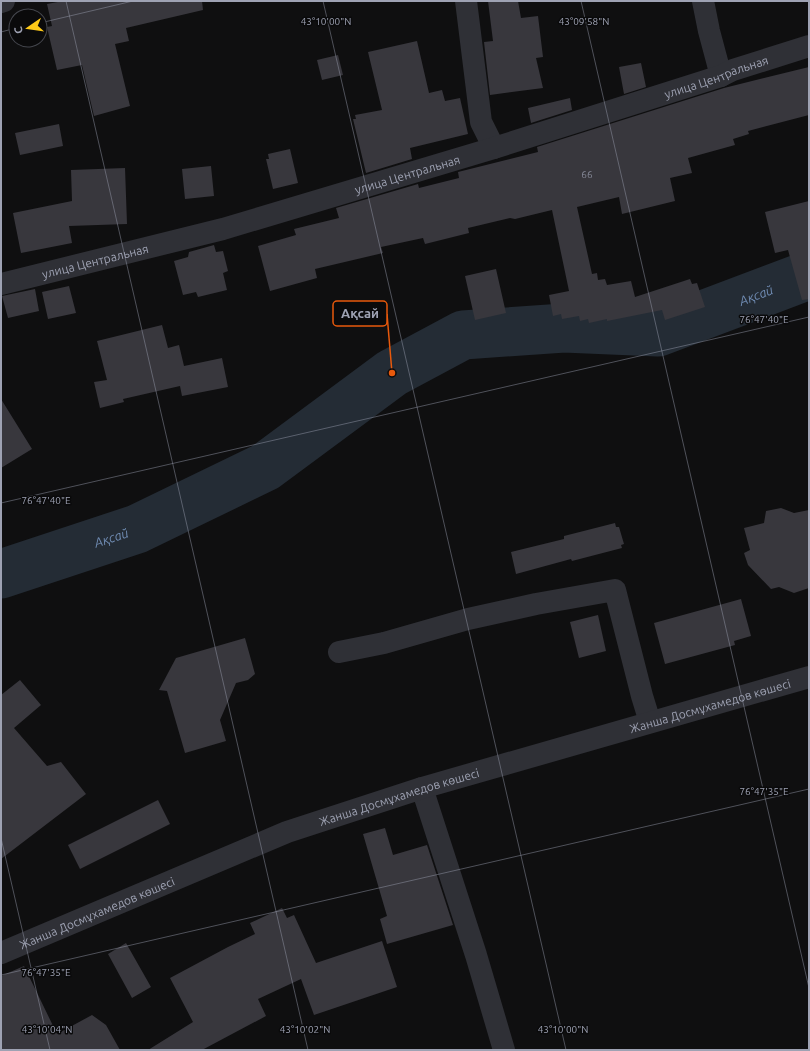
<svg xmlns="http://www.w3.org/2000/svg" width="810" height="1051" font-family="Ubuntu,sans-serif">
	<rect width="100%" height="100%" fill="#0f0f10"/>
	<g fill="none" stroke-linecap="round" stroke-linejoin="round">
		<path stroke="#242c35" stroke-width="49" id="s1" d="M 1,574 L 137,529 L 265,467 L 392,373 L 463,335 L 564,328 L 658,332 L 809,275"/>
	</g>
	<path fill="#38373d" d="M 63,1 L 202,1 L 203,10 L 126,28 L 129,41 L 115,44 L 130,106 L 94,116 L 82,65 L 57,70 L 47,27 L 52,26 L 47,4 Z
		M 488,1 L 518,1 L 521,18 L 538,16 L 543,57 L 536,58 L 543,88 L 490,95 L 484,42 L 493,41 Z
		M 417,41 L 429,93 L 442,90 L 445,101 L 460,98 L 468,134 L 410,148 L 412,159 L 366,173 L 353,119 L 356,119 L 355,115 L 382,110 L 368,52 Z
		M 338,55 L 343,75 L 322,80 L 317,60 Z
		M 641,63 L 646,87 L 624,94 L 619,67 Z
		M 809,67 L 809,115 L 748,131 L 749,134 L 733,139 L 735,145 L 688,158 L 692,173 L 670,178 L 675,201 L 622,214 L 619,197 L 577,207 L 592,274 L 597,273 L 598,280 L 605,279 L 607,285 L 631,281 L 635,297 L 690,279 L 692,284 L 697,283 L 705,307 L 665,320 L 662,310 L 607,321 L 607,319 L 589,323 L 588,319 L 580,321 L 579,316 L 562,319 L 561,314 L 553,316 L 549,295 L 569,291 L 552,210 L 515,219 L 510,218 L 468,228 L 469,233 L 425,244 L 423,238 L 381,247 L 383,253 L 315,269 L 317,278 L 270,291 L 258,246 L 296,235 L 294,229 L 339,218 L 336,208 L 418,184 L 419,188 L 459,178 L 458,172 L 538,152 L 537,147 L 724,88 Z
		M 570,98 L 572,110 L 531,123 L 528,108 Z
		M 59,124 L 63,146 L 20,155 L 15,133 Z
		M 290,149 L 298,183 L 273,189 L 266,159 L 269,159 L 268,154 Z
		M 211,166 L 214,196 L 185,199 L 182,169 Z
		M 125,168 L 127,224 L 69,226 L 72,243 L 21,253 L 13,213 L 72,201 L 71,170 Z
		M 809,201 L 809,299 L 802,300 L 788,250 L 775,253 L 765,212 Z
		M 214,245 L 216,252 L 223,251 L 228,271 L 223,273 L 227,290 L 198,297 L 196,292 L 183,295 L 174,261 L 188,257 L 189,252 Z
		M 496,269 L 506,313 L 475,320 L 465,276 Z
		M 69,286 L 76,313 L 48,319 L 42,292 Z
		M 35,289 L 39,311 L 8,318 L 2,296 Z
		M 162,325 L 168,348 L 179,345 L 184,366 L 222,358 L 228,387 L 182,396 L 180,386 L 123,399 L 124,402 L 100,408 L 94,382 L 107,380 L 97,341 Z
		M 1,399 L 32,449 L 1,468 Z
		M 781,508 L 794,513 L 809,510 L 809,588 L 794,593 L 779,587 L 771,589 L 748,565 L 744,553 L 750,550 L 744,528 L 764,523 L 766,511 Z
		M 615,523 L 616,527 L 619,527 L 624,544 L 621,545 L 622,548 L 572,561 L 571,559 L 516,574 L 511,552 L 564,539 L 564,536 Z
		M 741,599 L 751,636 L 734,641 L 735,645 L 665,664 L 654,623 Z
		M 598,615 L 606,651 L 579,658 L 570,622 Z
		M 245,638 L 255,674 L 248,680 L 236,683 L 220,720 L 226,741 L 185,753 L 167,691 L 159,690 L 176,658 Z
		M 20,680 L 41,705 L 14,728 L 47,766 L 61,762 L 86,794 L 1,859 L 1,695 Z
		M 158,800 L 170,824 L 80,869 L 68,845 Z
		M 385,828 L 393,855 L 427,845 L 453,925 L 387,944 L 380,919 L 387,916 L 363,834 Z
		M 282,908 L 287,918 L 294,915 L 316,963 L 382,941 L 397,987 L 314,1015 L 301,979 L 258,999 L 266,1016 L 202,1050 L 148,1050 L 193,1022 L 170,978 L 228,947 L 255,934 L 250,923 Z
		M 126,943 L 151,987 L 132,998 L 108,954 Z
		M 24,966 L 57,1034 L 92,1015 L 106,1025 L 120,1050 L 1,1050 L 1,976 Z"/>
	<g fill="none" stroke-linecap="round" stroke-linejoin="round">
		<g stroke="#2f3036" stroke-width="22">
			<path d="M 466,1 L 481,122 L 494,148"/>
			<path d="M 703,1 L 709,31 L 721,76"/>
			<path d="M 1,2 L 4,1"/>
			<path id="s2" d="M 1,284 L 223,229 L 494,148 L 721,76 L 733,70 L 809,46"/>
			<path d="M 339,652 L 384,643 L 468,619 L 536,604 L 615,590 L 642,696 L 650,722"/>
			<path d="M 422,788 L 476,955 L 504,1050"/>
			<path id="s3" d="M 1,953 L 287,832 L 422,788 L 809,677"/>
		</g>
	</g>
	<path fill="none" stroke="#9ea2b3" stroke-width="1" stroke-opacity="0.45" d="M 66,1 L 308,1050M 323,1 L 566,1050M 581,1 L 809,988M 40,23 L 133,1M 1,32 L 16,28M 1,503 L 809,317M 1,838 L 50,1050M 1,975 L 809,789"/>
	<g text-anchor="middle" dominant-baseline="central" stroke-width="3" stroke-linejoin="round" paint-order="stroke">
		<g font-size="10" fill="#848796">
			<text x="587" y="174">66</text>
		</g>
		<g font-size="12" fill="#9ea2b3" stroke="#0a0a0b">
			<text stroke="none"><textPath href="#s2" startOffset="745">улица Центральная</textPath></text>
			<text stroke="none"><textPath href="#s2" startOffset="421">улица Центральная</textPath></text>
			<text stroke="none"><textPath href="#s2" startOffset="97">улица Центральная</textPath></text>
			<text stroke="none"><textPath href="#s3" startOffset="752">Жанша Досмұхамедов көшесі</textPath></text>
			<text stroke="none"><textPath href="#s3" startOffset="428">Жанша Досмұхамедов көшесі</textPath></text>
			<text stroke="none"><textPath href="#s3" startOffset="104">Жанша Досмұхамедов көшесі</textPath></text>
		</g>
		<g font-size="13" font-style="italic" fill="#708cb3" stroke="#0a0a0b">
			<text stroke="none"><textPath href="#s1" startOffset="824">Ақсай</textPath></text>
			<text stroke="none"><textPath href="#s1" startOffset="116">Ақсай</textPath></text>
		</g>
	</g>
	<g font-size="10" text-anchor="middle" fill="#9ea2b3" stroke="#0a0a0b" stroke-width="3" stroke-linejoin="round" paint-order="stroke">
		<text x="326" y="25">43°10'00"N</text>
		<text x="584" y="25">43°09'58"N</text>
		<text x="764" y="323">76°47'40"E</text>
		<text x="46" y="504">76°47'40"E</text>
		<text x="764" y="795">76°47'35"E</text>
		<text x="46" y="976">76°47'35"E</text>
		<text x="47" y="1033">43°10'04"N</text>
		<text x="305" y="1033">43°10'02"N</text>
		<text x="563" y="1033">43°10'00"N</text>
	</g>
	<path fill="none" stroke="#e8590c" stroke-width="1.5" d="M392 373L387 314"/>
	<circle fill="#e8590c" stroke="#0a0a0b" stroke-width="1.5" cx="392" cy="373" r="4"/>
	<rect fill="#0a0a0b" stroke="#e8590c" stroke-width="1.5" x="333" y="301" width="54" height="25" rx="4"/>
	<g font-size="13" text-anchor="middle" font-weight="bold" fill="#9ea2b3">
		<text x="360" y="318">Ақсай</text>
	</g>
	<rect width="810" height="1051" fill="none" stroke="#9ea2b3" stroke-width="4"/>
	<g transform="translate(28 28) rotate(257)"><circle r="19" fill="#0a0a0b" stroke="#45474e"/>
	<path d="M0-3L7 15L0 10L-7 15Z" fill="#ffca18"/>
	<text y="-6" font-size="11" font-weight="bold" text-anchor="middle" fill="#9ea2b3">С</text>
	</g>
</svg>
